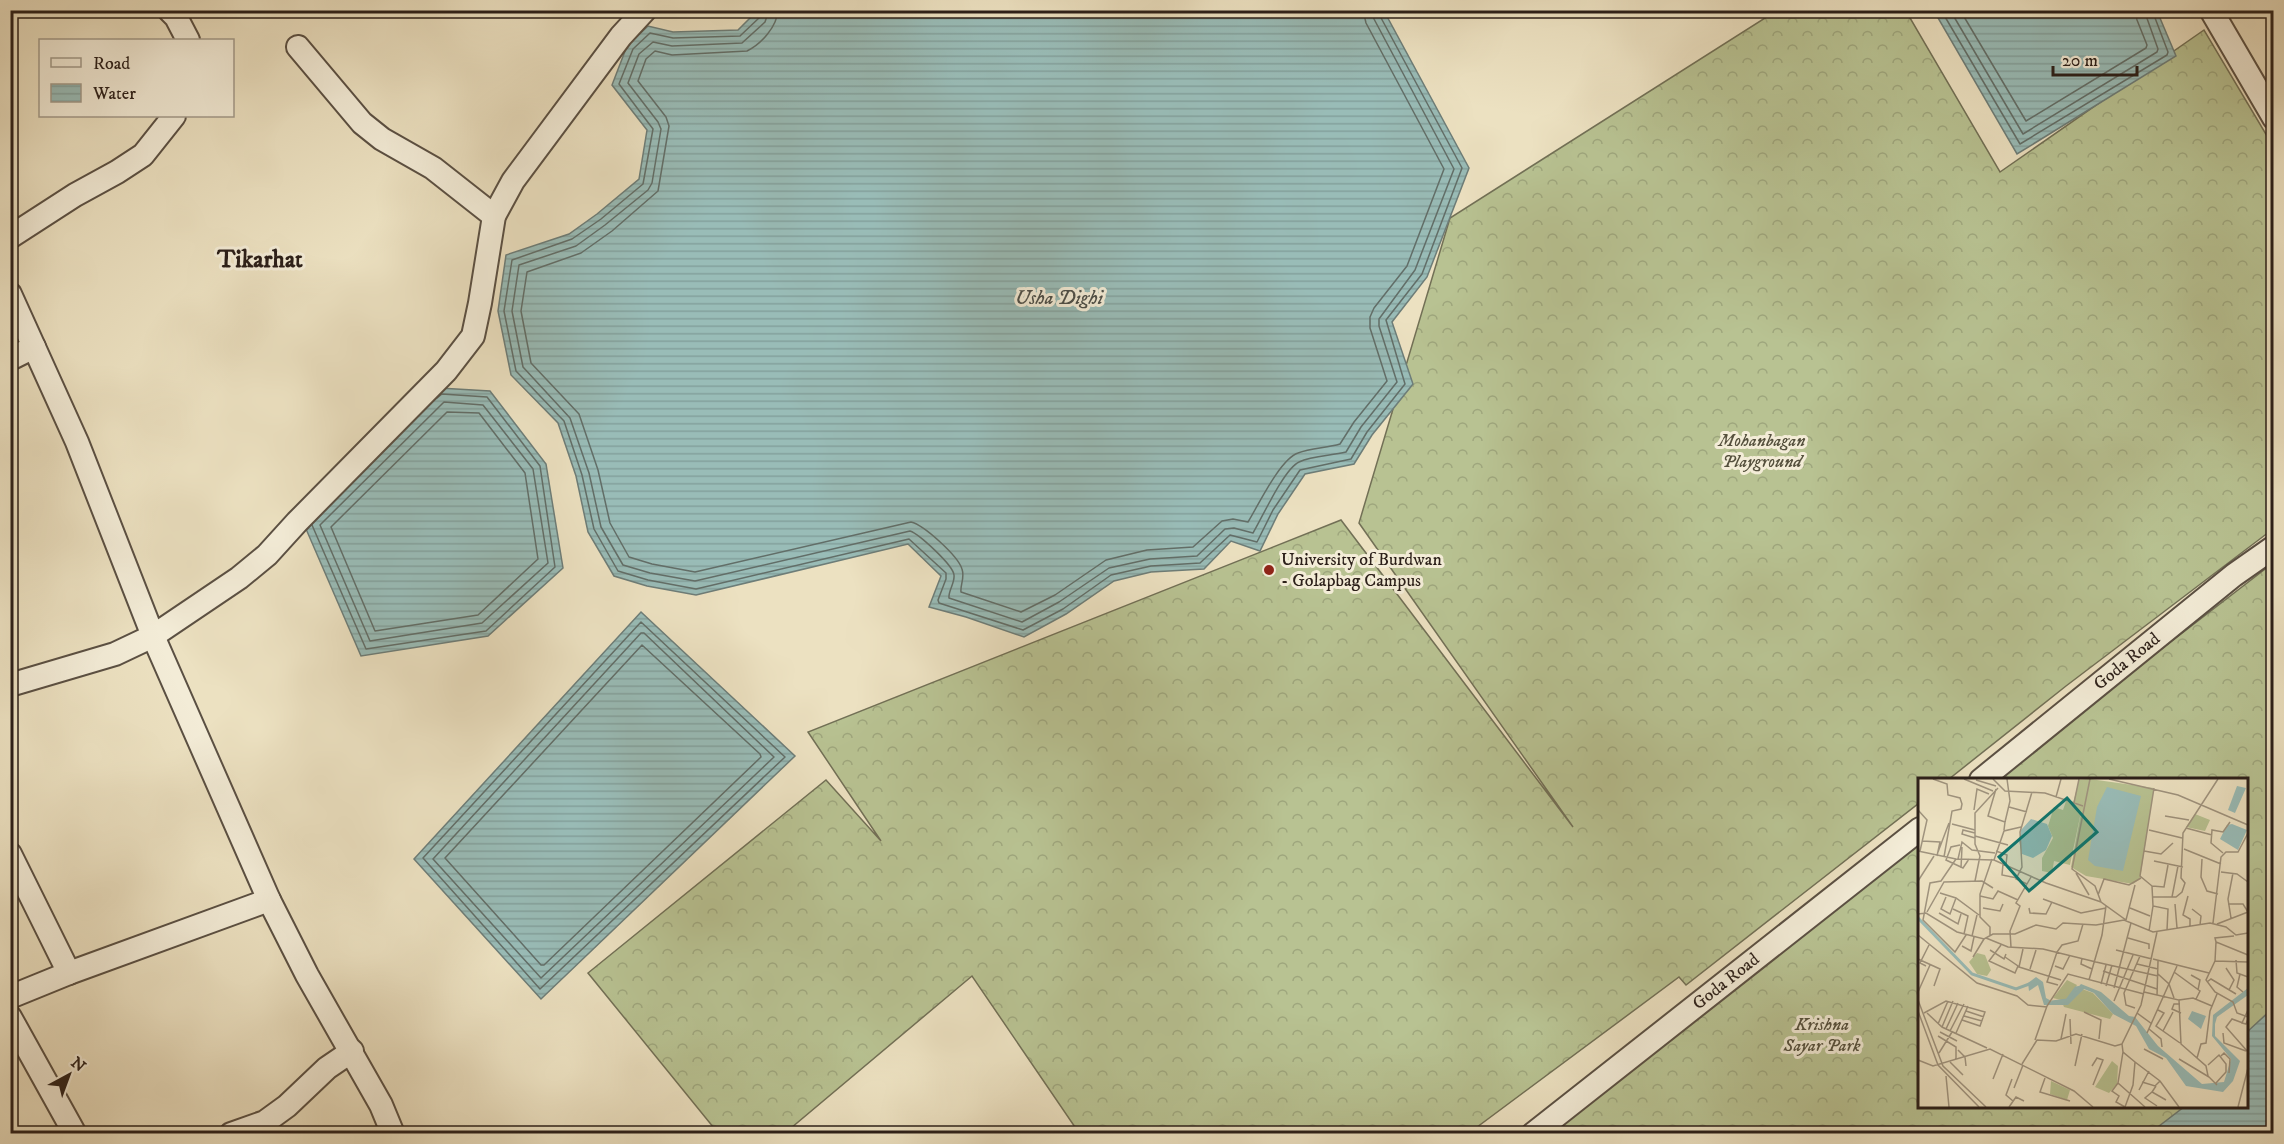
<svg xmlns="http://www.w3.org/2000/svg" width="2284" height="1144" font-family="'IM FELL DW Pica',serif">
	<defs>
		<pattern id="forest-crowns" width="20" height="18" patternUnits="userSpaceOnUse" patternTransform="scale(1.5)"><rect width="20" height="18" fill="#b8c292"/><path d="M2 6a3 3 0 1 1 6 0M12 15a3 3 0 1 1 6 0" fill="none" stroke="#9ea67d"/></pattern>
		<pattern id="water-rules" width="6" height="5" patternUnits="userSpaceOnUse" patternTransform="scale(1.5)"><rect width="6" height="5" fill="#99bcb7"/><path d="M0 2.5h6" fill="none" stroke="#84a19d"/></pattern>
	</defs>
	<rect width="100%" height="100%" fill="#ece1c1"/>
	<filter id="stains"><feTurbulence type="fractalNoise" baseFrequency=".00333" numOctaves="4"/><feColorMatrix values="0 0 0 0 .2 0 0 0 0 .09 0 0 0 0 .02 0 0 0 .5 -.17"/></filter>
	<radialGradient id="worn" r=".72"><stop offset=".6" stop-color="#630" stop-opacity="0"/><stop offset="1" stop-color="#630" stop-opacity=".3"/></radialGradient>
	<path fill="url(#forest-crowns)" stroke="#727056" stroke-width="1.5" d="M 1776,11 L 1906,11 L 2000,172 L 2204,30 L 2273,146 L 2273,529 L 2066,686 L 1949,779 L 1920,780 L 1919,803 L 1686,985 L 1679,977 L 1469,1133 L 1079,1133 L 972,976 L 785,1133 L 718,1133 L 588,973 L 826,780 L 881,841 L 808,732 L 1341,520 L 1573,827 L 1359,523 L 1450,218 Z
		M 2273,563 L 2273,1133 L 1534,1134 L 1919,836 L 1920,1106 L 2246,1106 L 2246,780 L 1993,779 Z"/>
	<path fill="url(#water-rules)" stroke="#6d7d78" stroke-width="1.5" d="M 758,10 L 1384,11 L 1469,168 L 1427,277 L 1392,322 L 1413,384 L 1372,435 L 1354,464 L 1305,474 L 1278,514 L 1260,551 L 1231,541 L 1204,569 L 1151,572 L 1114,581 L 1066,614 L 1024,637 L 966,617 L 929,607 L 941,576 L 908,544 L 696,595 L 647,586 L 614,576 L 588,532 L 576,476 L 558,423 L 511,375 L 498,311 L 506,255 L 569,234 L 597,214 L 639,179 L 647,130 L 612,85 L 627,46 L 648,26 L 673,32 L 738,30 Z
		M 1934,11 L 2157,11 L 2176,56 L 2017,154 Z
		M 439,388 L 490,391 L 546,464 L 563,568 L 488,636 L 361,656 L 303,522 Z
		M 641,612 L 795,756 L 541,999 L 414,859 Z
		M 2273,1008 L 2273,1133 L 2150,1133 L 2184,1107 L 2246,1106 L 2247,1032 Z"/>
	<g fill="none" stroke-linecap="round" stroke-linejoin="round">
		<path stroke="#626e68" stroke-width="1.5" d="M 761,10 L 760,17 L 740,36 L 673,38 L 650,33 L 633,49 L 619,84 L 653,129 L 643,184 L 601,219 L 572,239 L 512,260 L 504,311 L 516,371 L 564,421 L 582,475 L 594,529 L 618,571 L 648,580 L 696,589 L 909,539 L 946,573 L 946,579 L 938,600 L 939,603 L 1023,630 L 1063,609 L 1111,575 L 1151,566 L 1200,563 L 1230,535 L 1257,542 L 1273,510 L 1300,470 L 1351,459 L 1367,432 L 1405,384 L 1386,320 L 1422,274 L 1462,168 L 1380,16 L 1379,10
			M 769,10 L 765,22 L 742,43 L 672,46 L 653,42 L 639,54 L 628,83 L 658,122 L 661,129 L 652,183 L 648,190 L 605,225 L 576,246 L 519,265 L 512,311 L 523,367 L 570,418 L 589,473 L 601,527 L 623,565 L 650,573 L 695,581 L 910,531 C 919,534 953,565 954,575 C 955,583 948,591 949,598 L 1022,622 L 1059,602 L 1109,568 L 1150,559 L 1197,556 L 1225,529 L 1234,528 L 1253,533 C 1262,518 1284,469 1299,462 C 1313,455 1331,456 1346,452 L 1361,427 L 1397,382 L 1379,326 L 1379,319 L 1415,270 L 1454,169 L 1374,19 L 1372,10
			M 778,10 C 777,27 761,44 747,51 L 672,55 L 655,51 L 646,59 L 638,81 L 666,117 L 669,126 L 658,191 L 612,231 L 581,253 L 527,272 L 521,311 L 531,363 L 579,414 L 598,470 L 610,523 L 629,557 L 652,564 L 695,572 L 911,522 C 924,525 958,556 962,569 C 965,578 960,585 961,592 L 1021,612 L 1055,595 L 1106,560 L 1147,550 L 1193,547 L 1222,521 L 1233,519 L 1248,522 C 1258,506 1280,459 1298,453 C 1311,448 1327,448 1340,444 L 1354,422 L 1387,381 L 1370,328 L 1370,317 L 1374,308 L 1407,266 L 1444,169 L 1366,23 L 1363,10
			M 1941,10 L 2020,144 L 2167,55 L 2168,52 L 2152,10
			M 1950,10 L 2023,134 L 2157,52 L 2158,49 L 2144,10
			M 1960,10 L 2026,121 L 2146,48 L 2147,45 L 2137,20 L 2135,10
			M 444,402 L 483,405 L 533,469 L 548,563 L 482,623 L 370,641 L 320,525 Z
			M 447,412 L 479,413 L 525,473 L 538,559 L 478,615 L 375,631 L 331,527 Z
			M 312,525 L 366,649 L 486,631 L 555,567 L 540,466 L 487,397 L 442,394 L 437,398
			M 641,622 L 785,757 L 540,989 L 423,858 Z
			M 641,633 L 644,633 L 774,757 L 541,978 L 433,859 Z
			M 642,645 L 760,754 L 761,757 L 544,965 L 541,965 L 445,858 Z"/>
		<defs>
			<g id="street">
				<path d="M 169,10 L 176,17 L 188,40"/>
				<path d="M 2211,10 L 2274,118"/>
				<path d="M 298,47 L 362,123 L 382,139 L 433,168 L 494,216"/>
				<path d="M 10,237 L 75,195 L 117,172 L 143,155 L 174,116"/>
				<path d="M 10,294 L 77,442 L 153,636 L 269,900 L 307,975 L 381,1105 L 393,1134"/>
				<path d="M 10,359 L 34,347"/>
				<path d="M 10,685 L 115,654 L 153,636 L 239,578 L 267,555 L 297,522 L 446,371 L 473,336 L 480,303 L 494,216 L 513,181 L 621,36 L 645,10"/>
				<path id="s1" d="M 1981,780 L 2234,575 L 2274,547"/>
				<path d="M 10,854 L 69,973"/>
				<path d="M 10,997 L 69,973 L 269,900"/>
				<path d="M 10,1017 L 75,1134"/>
				<path d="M 231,1134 L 265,1122 L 287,1106 L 327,1068 L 352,1051"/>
				<path id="s2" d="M 1533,1134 L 1920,829"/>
			</g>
		</defs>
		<use href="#street" stroke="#5b5043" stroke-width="26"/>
		<use href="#street" stroke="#f3ecd7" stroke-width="22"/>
	</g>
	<circle fill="#8f2418" stroke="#f3ecd7" stroke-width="2" cx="1269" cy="570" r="6"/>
	<g text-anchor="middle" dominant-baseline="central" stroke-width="6" stroke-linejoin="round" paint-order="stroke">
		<g font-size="18" font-style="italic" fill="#55503d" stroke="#f3ecd7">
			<text x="1762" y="441">Mohanbagan<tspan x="1762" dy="21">Playground</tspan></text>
			<text x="1822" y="1025">Krishna<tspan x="1822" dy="21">Sayar Park</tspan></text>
		</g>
		<g font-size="18" fill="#2b1f19" stroke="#f3ecd7" text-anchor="start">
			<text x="1281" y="560">University of Burdwan<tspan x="1281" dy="21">- Golapbag Campus</tspan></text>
		</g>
		<g font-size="18" fill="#2b1f19" stroke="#f3ecd7">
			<text stroke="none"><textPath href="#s1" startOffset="188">Goda Road</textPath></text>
			<text stroke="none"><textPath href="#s2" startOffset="246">Goda Road</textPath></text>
		</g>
		<g font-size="20" font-style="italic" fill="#4c4e48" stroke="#f3ecd7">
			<text x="1059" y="298">Usha Dighi</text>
		</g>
		<g font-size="24" font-weight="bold" fill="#2b1f19" stroke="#f3ecd7">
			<text x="260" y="260">Tikarhat</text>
		</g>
	</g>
	<g transform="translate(1918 778)">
		<rect width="330" height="330" fill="#ece1c1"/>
		<path d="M 172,1 L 236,10 L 222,101 L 215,106 L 168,98 L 153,89 L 164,29 L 152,87 L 136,83 L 134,95 L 124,93 L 124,80 L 135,60 L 130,48 L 136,29 L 145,32 L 148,23 L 155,25 L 161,2 ZM 277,36 L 292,42 L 287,53 L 268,49 ZM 59,175 L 67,177 L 73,192 L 69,198 L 59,196 L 51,184 ZM 149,202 L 159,207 L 154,215 L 164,211 L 175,215 L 195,236 L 192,241 L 146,229 L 143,222 L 135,220 ZM 194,283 L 200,288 L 199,306 L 191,315 L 177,309 ZM 133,303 L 152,312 L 149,322 L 132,316 Z" fill="#b8c292"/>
		<path d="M 319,8 L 328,10 L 317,35 L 310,32 ZM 189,9 L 223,18 L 205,93 L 177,88 L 170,82 L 179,29 ZM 113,41 L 129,46 L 134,58 L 128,72 L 115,80 L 104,76 L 101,63 L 103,52 ZM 314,46 L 329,52 L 320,72 L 302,61 L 309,47 ZM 118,199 L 125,204 L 128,220 L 135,224 L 149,222 L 163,206 L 183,214 L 211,238 L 217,239 L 240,268 L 284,306 L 306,304 L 313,281 L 294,258 L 295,237 L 330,210 L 330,217 L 299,239 L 297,246 L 297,258 L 322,283 L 315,303 L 305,314 L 268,308 L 248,280 L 231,271 L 218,248 L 195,236 L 176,215 L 166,211 L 150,227 L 126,227 L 120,207 L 111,213 L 110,205 ZM 274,233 L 288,238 L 283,251 L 270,241 Z" fill="#99bcb7"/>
		<path fill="none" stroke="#99bcb7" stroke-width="3" d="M 0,140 L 54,196 L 98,211 L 114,205M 134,224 L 149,222 L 158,210 L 165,209"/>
		<path fill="none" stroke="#9f937e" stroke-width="1.5" d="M 15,1 L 29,6 L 30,17 L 42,20 L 44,26 L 43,31 L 34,33 L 26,79M 46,1 L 75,13M 75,1 L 87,13 L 127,15 L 165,28M 172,1 L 154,91 L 177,108 L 183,124 L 208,142 L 217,107M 191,1 L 260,17 L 330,47M 58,2 L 78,8M 236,10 L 222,98 L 234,108 L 235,128 L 250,131 L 249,152M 78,11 L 70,38 L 87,44 L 86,52M 138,19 L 143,1M 156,25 L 161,1M 91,29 L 109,34M 0,32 L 9,42 L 2,73M 56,32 L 59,11 L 71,16M 247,38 L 271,42M 87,44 L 92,23 L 89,1M 34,46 L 57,52M 268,50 L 294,57M 231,52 L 264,60M 57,55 L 45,52 L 44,56 L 57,60M 57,58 L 90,67M 4,63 L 22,64 L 19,78M 42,67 L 33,69 L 28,82 L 45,90 L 51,81M 266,71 L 303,86M 0,73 L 38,81 L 76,82 L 128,105 L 183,124M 78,73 L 89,77 L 88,87M 226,73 L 243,76 L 255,65M 20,74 L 31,45M 305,75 L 293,65 L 294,52 L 305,54 L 312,44M 38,81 L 23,103 L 12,105 L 5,142 L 37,174 L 48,157M 40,81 L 44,64 L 54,72 L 77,75M 284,81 L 283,99 L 289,113 L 300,116M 76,82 L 86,53 L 103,49M 236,83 L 265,89M 85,86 L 84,97 L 99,100M 43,90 L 44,69M 303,94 L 319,96 L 330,104M 158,95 L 171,117M 0,103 L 16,78M 57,103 L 62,78 L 57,66 L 57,35 L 80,10M 109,106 L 98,101 L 104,89 L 102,54 L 114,14M 234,108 L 246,109 L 250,87M 22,115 L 38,120 L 61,137M 180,117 L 186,101 L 211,107 L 223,100M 62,118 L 75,121 L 80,113 L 100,122M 270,118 L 265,137 L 272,141 L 272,148M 28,119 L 23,131 L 32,136 L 38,120M 234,119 L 258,119 L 264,114 L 267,105 L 263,100 L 265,55 L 300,1M 254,119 L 260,88M 125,121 L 163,135 L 188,130M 257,126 L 259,150M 310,126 L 325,126 L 330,134M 65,130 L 82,133 L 85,126M 111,130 L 112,135 L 128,136 L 134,124M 212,130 L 232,138M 35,131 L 50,138 L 46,156M 274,131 L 283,138 L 282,147M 9,134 L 26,104 L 64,103 L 75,110M 21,135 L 40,146 L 43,136M 0,136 L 8,135 L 39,154 L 66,161 L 75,156 L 97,156 L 118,147 L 138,151 L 145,145 L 178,147 L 206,142 L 235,154 L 292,145 L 308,149 L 318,157 L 330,155M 313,140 L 310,121 L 315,95M 295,145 L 303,79 L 308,74 L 320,74 L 330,55M 299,146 L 330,134M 231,153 L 235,128M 0,157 L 59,205 L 99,218 L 110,227 L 129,229M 72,157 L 72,149 L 62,139 L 62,116 L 74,81M 54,158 L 59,137M 316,158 L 297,160 L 298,164 L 330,177M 68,160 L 90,169 L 125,171 L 178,184M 210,160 L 231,166 L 231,171M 83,167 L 71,183 L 97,195 L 100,188 L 87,179M 44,168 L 53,173 L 56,159M 93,169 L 92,153 L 102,128 L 98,125 L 113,99M 105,171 L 101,189 L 143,202M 72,172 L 86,181 L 88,176M 198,172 L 234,181M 55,179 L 66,161M 164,180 L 163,186 L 174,191M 0,181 L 22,191 L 16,208M 235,181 L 291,195M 318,182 L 319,195 L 330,199M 297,183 L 298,164M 178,184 L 240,198M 330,184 L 297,183 L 288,202 L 297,214 L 315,224 L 319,235 L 330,239M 219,186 L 240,191M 8,188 L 2,185 L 11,167M 137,188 L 145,191 L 152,177M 308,190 L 316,202 L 311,212M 112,191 L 118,172M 185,193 L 239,211M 256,194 L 282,213 L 278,221M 240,196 L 251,206 L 256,220M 322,196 L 319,209 L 325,214M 273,197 L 282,202 L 280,212M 171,202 L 184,157 L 188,128M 289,204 L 293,201 L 318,216M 183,206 L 188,187M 140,207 L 129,204 L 139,174 L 144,167 L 160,163 L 165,146M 188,208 L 194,187M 196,210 L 213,145M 0,214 L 12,187M 226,214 L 261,222 L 263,266 L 288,288 L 290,298 L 299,307M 239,218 L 240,183M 0,222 L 25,288 L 68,329M 261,222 L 275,220 L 294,228M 196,223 L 215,177M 262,226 L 256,226 L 254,231 L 263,235M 217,230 L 208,227 L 206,215 L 222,178M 240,232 L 246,235 L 238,248 L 262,265M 330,232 L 324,245 L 328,246 L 330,241M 0,233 L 20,287 L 61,329M 48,233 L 66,239M 166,234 L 183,242 L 181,261M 6,235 L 28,223 L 67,234 L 62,248 L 44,242M 9,235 L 24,249 L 69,270M 219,235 L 234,246M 46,238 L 64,243M 152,241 L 153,266M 325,245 L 314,241 L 308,249 L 330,274M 20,246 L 30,223M 24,249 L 35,223M 28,251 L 40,225M 231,251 L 243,261 L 244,269M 32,253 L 46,226M 245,253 L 255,234M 22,254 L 39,263M 38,255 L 50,228M 229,255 L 259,188M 305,255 L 306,265 L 328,273M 20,258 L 38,269 L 38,282M 143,261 L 148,236M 117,262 L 129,228 L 150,196 L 226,216M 226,271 L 245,281M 40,272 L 47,279 L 48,288M 205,274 L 200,305 L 227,329M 21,275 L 34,254M 303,278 L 306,275 L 312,281 L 311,295M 279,280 L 283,266 L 288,265 L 292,233 L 299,216M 261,281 L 291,299M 0,282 L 15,288 L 72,271 L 156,313 L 175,329M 32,284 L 45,297M 217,284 L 242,303 L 261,329M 104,286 L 119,262 L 138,263 L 158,256 L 197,268 L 204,266M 290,287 L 301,277 L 308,286 L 308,294 L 298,305M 157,288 L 164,256M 174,288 L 179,280 L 185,282 L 175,307M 28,298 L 31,329M 127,300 L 122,314 L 152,323M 75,301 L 85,276M 94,301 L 88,317 L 95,323M 224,304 L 237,308 L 242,303M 200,305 L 194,313 L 201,318 L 198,324 L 207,329M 238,308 L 234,314 L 248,322M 96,310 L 105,287M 221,312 L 231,293M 234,314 L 227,320 L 239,328M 91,329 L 98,319 L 106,323M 207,329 L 215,307 L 217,284 L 205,274 L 204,266 L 223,227 L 239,154M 320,329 L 330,290"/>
		<path fill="#0f766e" fill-opacity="0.15" stroke="#0f766e" stroke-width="3" d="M 149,20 L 179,54 L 111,113 L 81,79 Z"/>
		<rect width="330" height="330" fill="none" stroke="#2b1f19" stroke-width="3"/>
	</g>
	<rect width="2284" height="1144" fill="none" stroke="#ece1c1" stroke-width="36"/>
	<rect x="12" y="12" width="2260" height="1120" fill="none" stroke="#2b1f19" stroke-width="3"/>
	<rect x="18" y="18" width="2248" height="1108" fill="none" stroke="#2b1f19" stroke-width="1.5"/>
	<rect x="39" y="39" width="195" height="78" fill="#f3ecd7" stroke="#a39a8b" stroke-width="1.5"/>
	<rect x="51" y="58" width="30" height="9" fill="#f3ecd7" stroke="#a39a8b" stroke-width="1.5"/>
	<text x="93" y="69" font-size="18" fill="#2b1f19">Road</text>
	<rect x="51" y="84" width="30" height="18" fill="url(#water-rules)" stroke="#a39a8b" stroke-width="1.5"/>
	<text x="93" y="99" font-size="18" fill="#2b1f19">Water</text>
	<g transform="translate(69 1075) rotate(41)" stroke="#f3ecd7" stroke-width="4.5" paint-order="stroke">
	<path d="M0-4.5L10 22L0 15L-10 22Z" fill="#2b1f19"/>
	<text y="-9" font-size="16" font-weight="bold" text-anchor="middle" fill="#2b1f19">N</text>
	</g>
	<path d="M2053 66v9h84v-9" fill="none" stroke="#2b1f19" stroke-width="3"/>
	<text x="2062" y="66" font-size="18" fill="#2b1f19" stroke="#f3ecd7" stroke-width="4.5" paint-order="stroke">20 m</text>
	<rect width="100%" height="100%" filter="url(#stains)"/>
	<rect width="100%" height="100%" fill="url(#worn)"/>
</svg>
